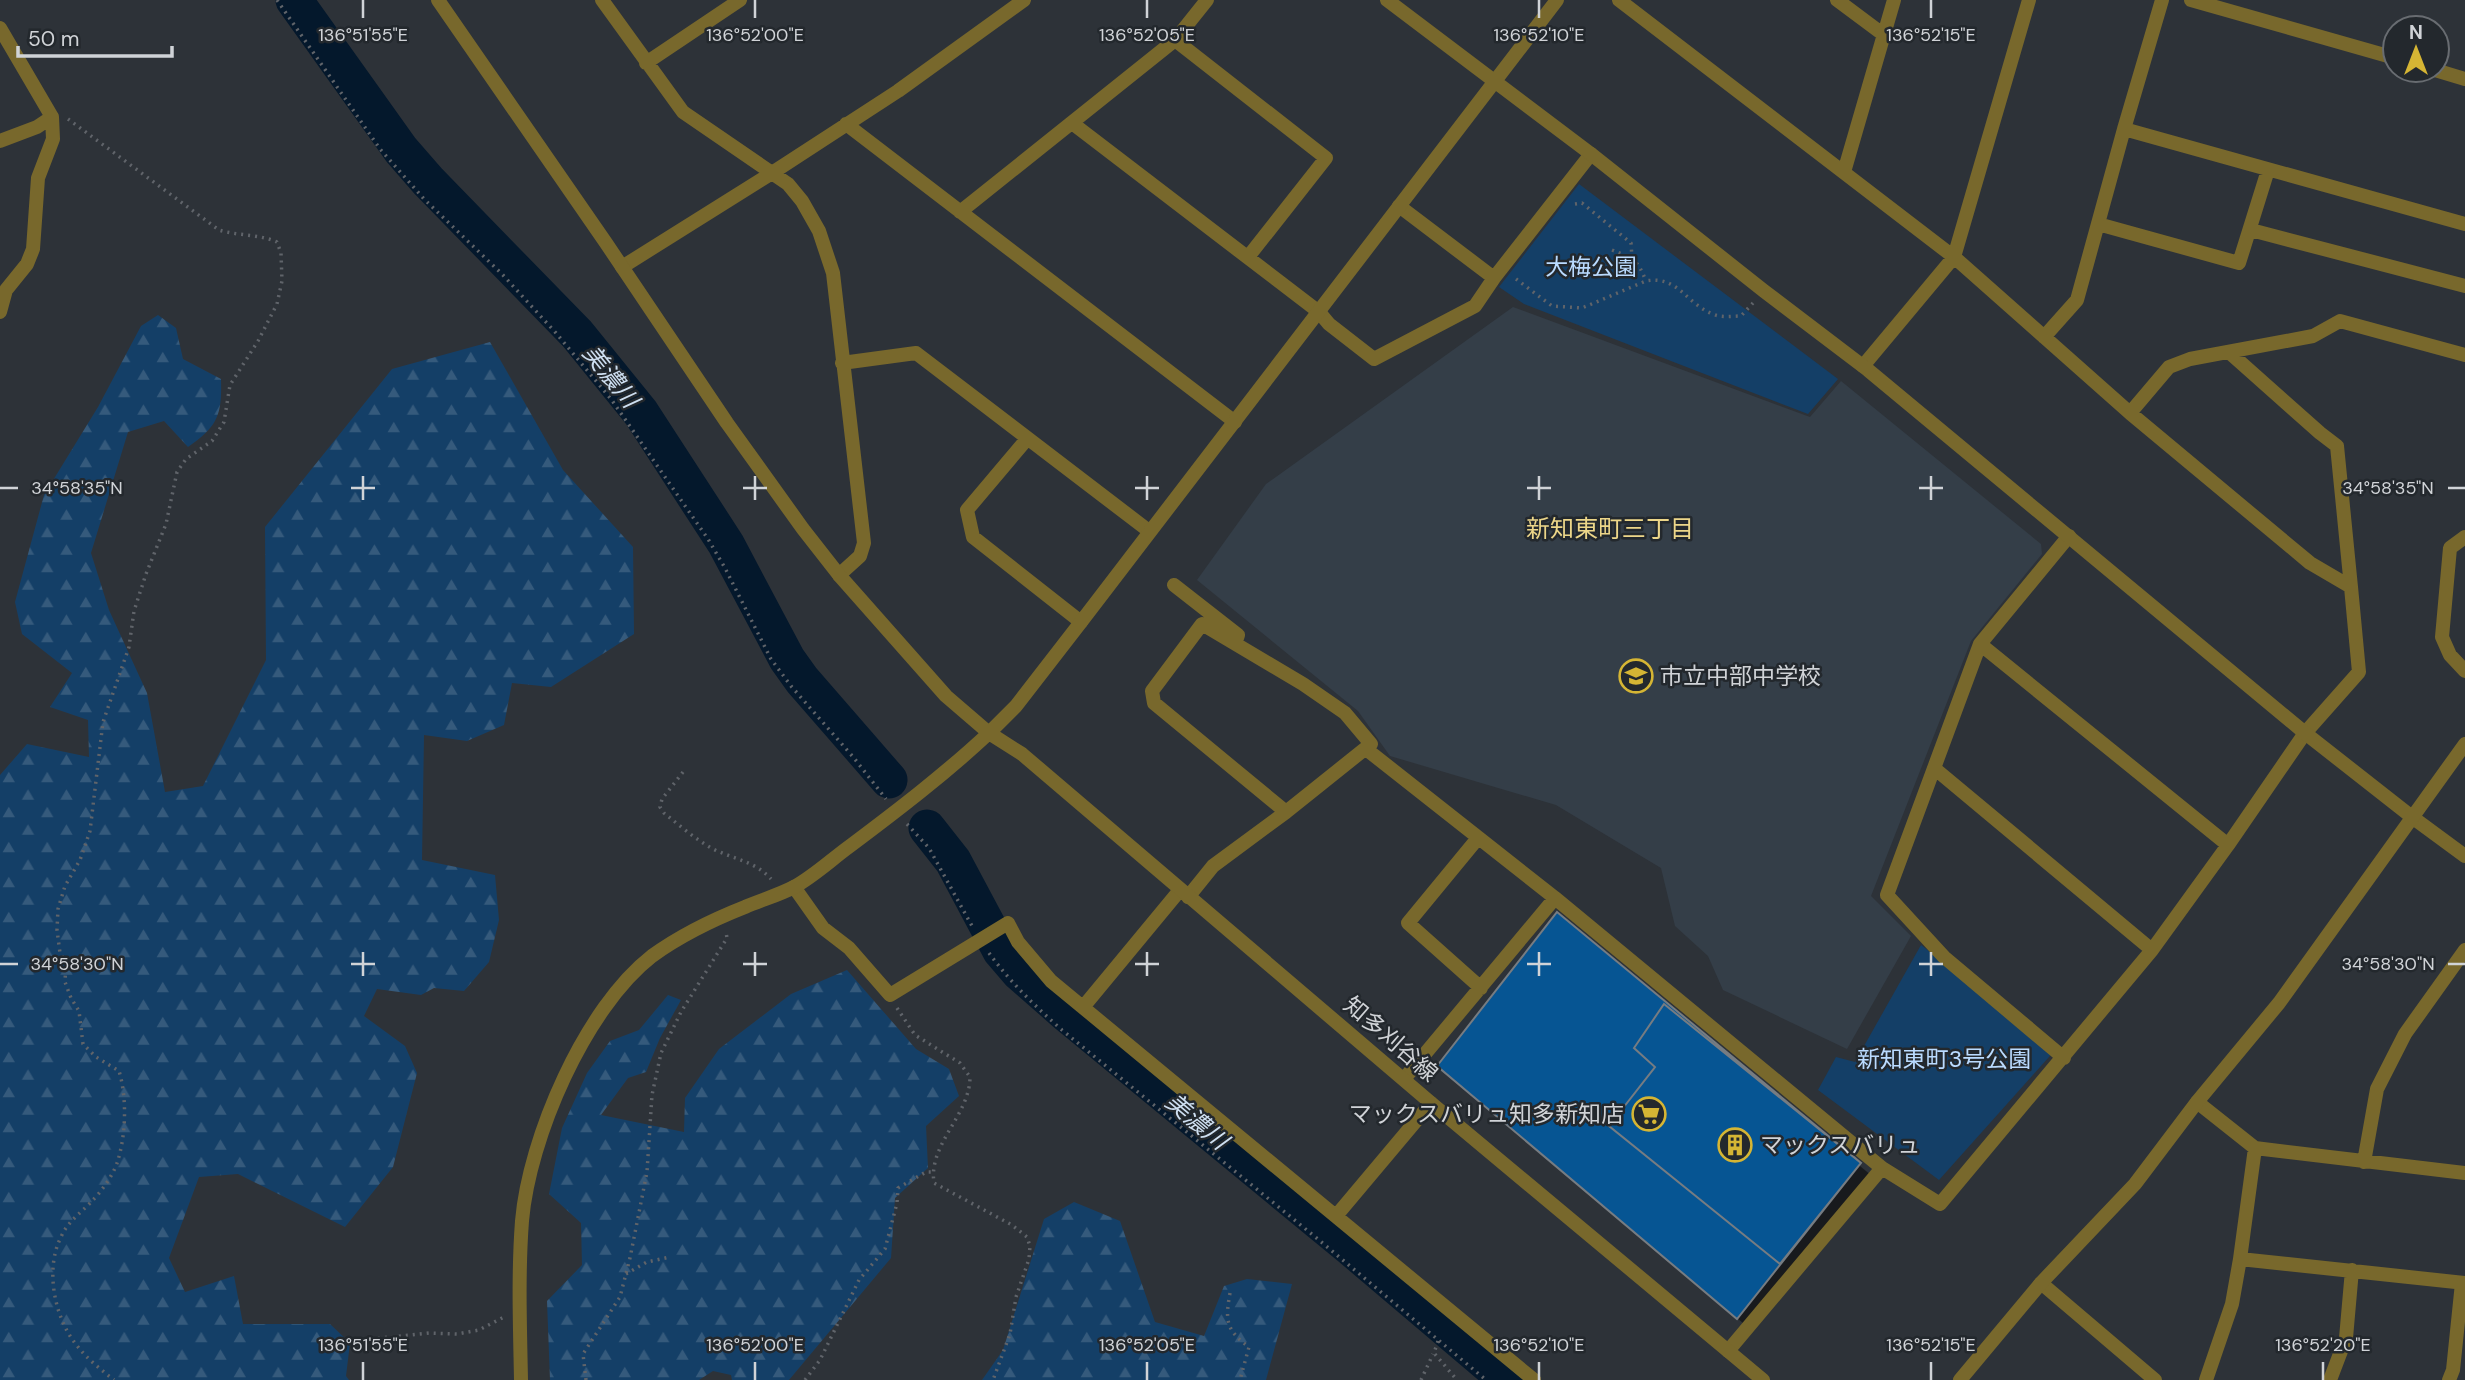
<svg xmlns="http://www.w3.org/2000/svg" width="2465" height="1380" font-family="'DM Sans','Noto Sans JP',sans-serif">
	<defs>
		<pattern id="forest-firs" width="22" height="20" patternUnits="userSpaceOnUse" patternTransform="scale(1.75)"><rect width="22" height="20" fill="#143f67"/><path d="M5 1l3.5 6h-7zM16 11l3.5 6h-7z" fill="#355a7c"/></pattern>
	</defs>
	<rect width="100%" height="100%" fill="#2d3238"/>
	<path fill="#343e48" d="M 1513,307 L 1810,417 L 1841,381 L 2041,544 L 2042,554 L 1971,641 L 1871,896 L 1911,936 L 1847,1049 L 1723,990 L 1708,956 L 1675,926 L 1661,868 L 1556,805 L 1390,756 L 1358,711 L 1197,580 L 1266,484 Z"/>
	<path fill="url(#forest-firs)" d="M 158,315 L 176,328 L 183,359 L 221,379 C 222,415 218,426 188,447 L 164,421 L 128,432 L 91,553 L 109,610 L 147,693 L 165,792 L 203,786 L 266,660 L 265,527 L 392,369 L 490,342 L 563,470 L 633,547 L 634,634 L 551,687 L 512,683 L 504,725 L 467,741 L 424,735 L 422,860 L 495,875 L 499,920 L 489,962 L 464,991 L 434,988 L 421,995 L 377,989 L 364,1016 L 405,1046 L 417,1073 L 393,1167 L 345,1227 L 238,1174 L 199,1177 L 169,1258 L 185,1292 L 234,1276 L 243,1324 L 330,1324 L 350,1343 L 346,1376 L 349,1380 L 0,1380 L 0,775 L 27,744 L 89,757 L 88,720 L 50,707 L 72,673 L 22,634 L 15,602 L 44,495 L 98,407 L 141,326 Z
		M 847,970 L 916,1049 L 949,1069 L 959,1096 L 926,1126 L 928,1168 L 895,1198 L 891,1258 L 789,1380 L 732,1380 L 731,1375 L 713,1371 L 699,1380 L 550,1380 L 547,1301 L 582,1265 L 581,1223 L 549,1194 L 562,1128 L 587,1073 L 610,1041 L 639,1030 L 668,995 L 681,1000 L 660,1038 L 646,1072 L 628,1078 L 601,1115 L 684,1132 L 685,1098 L 719,1049 L 791,994 Z
		M 1074,1202 L 1120,1221 L 1155,1322 L 1204,1336 L 1224,1286 L 1247,1279 L 1292,1284 L 1266,1380 L 982,1380 L 1003,1350 L 1044,1219 Z"/>
	<path fill="#143f67" d="M 1579,184 L 1838,379 L 1808,414 L 1524,304 L 1499,287 Z
		M 1921,945 L 2057,1048 L 1939,1180 L 1818,1090 L 1836,1057 L 1855,1062 Z"/>
	<path fill="#0007" d="M 1557,914 L 1872,1176 L 1750,1329 L 1452,1077 Z"/>
	<g fill="none" stroke-linecap="round" stroke-linejoin="round">
		<path stroke="#04182c" stroke-width="37" d="M 294,0 L 401,150 L 428,181 L 577,334 L 641,413 L 726,544 L 787,659 L 802,680 L 889,780
			M 927,828 L 953,861 L 1001,951 L 1019,972 L 1068,1015 L 1350,1247 L 1507,1380"/>
	</g>
	<path fill="#065593" stroke="#767c82" stroke-width="2" d="M 1557,912 L 1861,1163 L 1737,1319 L 1437,1066 Z
		M 1664,1004 L 1861,1163 L 1780,1264 L 1609,1126 L 1655,1067 L 1634,1048 Z"/>
	<g fill="none" stroke-linecap="round" stroke-linejoin="round">
		<path stroke="#60646a" stroke-width="3.5" stroke-dasharray="2 5" stroke-linecap="butt" d="M 277,0 L 380,149 L 424,199 L 502,274 L 556,333 L 611,399 L 708,539 L 725,568 L 771,659 L 791,686 L 854,758 L 886,799
			M 68,119 L 219,230 C 238,236 259,234 277,242 L 281,253 L 282,281 L 277,304 L 258,341 L 230,385 L 224,422 L 212,441 L 186,459 L 177,472 L 166,524 L 146,574 L 134,611 L 129,647 L 103,722 L 90,831 L 80,860 L 65,886 L 58,909 L 57,930 L 60,953 L 66,962 L 65,982 L 71,998 L 79,1011 L 83,1044 L 96,1057 L 119,1071 C 127,1097 126,1134 118,1160 C 114,1174 102,1191 92,1201 C 81,1213 68,1221 61,1237 C 45,1268 54,1316 75,1343 C 86,1358 100,1369 114,1380
			M 1575,204 L 1582,203 L 1631,243 L 1632,258
			M 1612,250 C 1634,259 1637,259 1646,281
			M 1516,279 L 1552,306 L 1582,308 L 1646,281 C 1678,275 1686,304 1713,314 C 1721,318 1731,316 1741,316 L 1753,303
			M 683,772 L 662,799 L 660,807 L 664,813 C 679,825 695,839 713,849 C 733,859 755,861 771,879
			M 907,824 L 929,848 L 972,926
			M 989,953 C 1010,982 1035,1006 1062,1030 L 1319,1240 L 1486,1380
			M 897,1008 L 915,1035 L 960,1063 L 970,1077 C 970,1115 928,1144 934,1183 L 1012,1225 L 1027,1237 L 1030,1246 L 1029,1259 L 1016,1297 L 1010,1334 L 993,1380
			M 626,1274 L 647,1262 L 670,1257
			M 1230,1293 C 1225,1321 1226,1330 1249,1347 L 1240,1380
			M 371,1339 L 429,1333 L 457,1334 L 479,1330 L 504,1317
			M 1438,1341 L 1434,1353 L 1457,1380
			M 586,1380 L 583,1354 L 620,1297 L 630,1258 L 647,1172 L 652,1095 L 661,1053 L 681,1012 L 727,938 L 726,932
			M 805,1380 L 820,1360 L 859,1280 L 885,1249 L 897,1203 L 898,1188 L 926,1172 L 933,1172
			M 1421,1380 L 1433,1354"/>
		<path stroke="#78682c" stroke-width="14" d="M 602,0 L 683,112 L 788,184 L 802,201 L 819,231 L 833,273 L 864,543 L 860,556 L 839,575
			M 1837,0 L 1884,35
			M 2162,0 L 2124,129 L 2465,224
			M 2191,0 L 2395,58
			M 0,28 L 52,117 L 53,139 L 38,178 L 33,249 L 27,264 L 6,290 L 0,312
			M 1175,40 L 1326,158 L 1248,257
			M 646,63 L 740,0
			M 2435,70 L 2465,79
			M 1072,123 L 1319,312 L 1329,324 L 1374,359 L 1475,306 L 1494,278 L 1591,154
			M 846,124 L 1235,422
			M 0,141 L 37,127 L 52,117
			M 1844,172 L 1894,0
			M 1399,206 L 1494,278
			M 960,212 L 1175,40 L 1207,0
			M 2098,224 L 2239,263 L 2268,170
			M 2251,230 L 2465,286
			M 622,267 L 772,173 L 898,91 L 1024,0
			M 2044,337 L 2077,300 L 2124,129
			M 2230,353 L 2320,433 L 2337,446 L 2351,587
			M 842,363 L 916,353 L 1149,531
			M 1863,366 L 1954,257 L 2029,0
			M 2130,413 L 2169,367 L 2190,359 L 2313,336 L 2340,321 L 2465,355
			M 1027,439 L 967,510 L 973,537 L 1081,622
			M 2465,537 L 2450,548 L 2442,637 L 2450,655 L 2465,671
			M 1174,585 L 1238,635 L 1236,641
			M 1980,644 L 2228,845
			M 1366,749 L 1555,898 L 1882,1168 L 1940,1204 L 2152,950 L 2228,845 L 2305,733 L 2359,672 L 2351,587 L 2310,563 L 2130,413 L 1954,257 L 1619,0
			M 1934,768 L 2152,950
			M 2412,817 L 2465,856
			M 1478,838 L 1408,923 L 1481,988
			M 794,887 L 823,928 L 849,948 L 890,995 L 1008,923 L 1018,942 L 1051,981 L 1534,1380
			M 1188,897 L 1213,866 L 1286,812 L 1371,744 L 1345,713 L 1303,684 L 1202,624 L 1152,691 L 1154,703 L 1286,812
			M 1084,1006 L 1180,890
			M 2064,1058 L 1944,957 L 1887,895 L 1980,644 L 2069,536
			M 1404,1079 L 1555,898
			M 2197,1102 L 2255,1148 L 2465,1173
			M 2364,1162 L 2377,1089 L 2405,1034 L 2465,950
			M 1336,1216 L 1431,1103
			M 2240,1259 L 2255,1148
			M 2041,1283 L 2155,1380
			M 1728,1351 L 1882,1168
			M 2206,1380 L 2232,1304 L 2240,1259 L 2465,1283
			M 2330,1380 L 2346,1338 L 2352,1270
			M 2449,1380 L 2453,1370 L 2462,1283"/>
		<path stroke="#78682c" stroke-width="14" d="M 438,0 L 606,243 L 727,423 L 803,529 L 839,575 L 946,696 L 989,733 C 945,774 898,810 850,846 C 832,859 814,876 794,887 C 779,895 761,900 745,907 C 712,920 681,935 652,956 C 585,1008 529,1138 522,1221 C 518,1274 520,1327 521,1380
			M 1387,0 L 1591,154 L 1764,291 L 1868,370 L 2305,733 L 2412,817
			M 1557,0 L 1081,622 L 1016,706 L 989,733 L 1022,754 L 1431,1103 L 1763,1380
			M 1960,1380 L 2041,1283 L 2135,1184 L 2197,1102 L 2279,1003 L 2465,744"/>
	</g>
	<path fill="none" stroke="#d0d3d7" stroke-width="2.5" d="M 363,0 L 363,18M 755,0 L 755,18M 1147,0 L 1147,18M 1539,0 L 1539,18M 1931,0 L 1931,18M 363,476 L 363,500M 755,476 L 755,500M 1147,476 L 1147,500M 1539,476 L 1539,500M 1931,476 L 1931,500M 0,488 L 18,488M 351,488 L 375,488M 743,488 L 767,488M 1135,488 L 1159,488M 1527,488 L 1551,488M 1919,488 L 1943,488M 2448,488 L 2465,488M 363,952 L 363,976M 755,952 L 755,976M 1147,952 L 1147,976M 1539,952 L 1539,976M 1931,952 L 1931,976M 0,964 L 18,964M 351,964 L 375,964M 743,964 L 767,964M 1135,964 L 1159,964M 1527,964 L 1551,964M 1919,964 L 1943,964M 2448,964 L 2465,964M 363,1362 L 363,1380M 755,1362 L 755,1380M 1147,1362 L 1147,1380M 1539,1362 L 1539,1380M 1931,1362 L 1931,1380M 2323,1362 L 2323,1380"/>
	<defs>
		<symbol id="school-ring" viewBox="-11 -11 22 22"><circle r="9.5" fill="#23282d" stroke="#d5b534" stroke-width="1.5"/><path d="M0-5L7-2L0 1L-7-2ZM-4 1L0 2.5L4 1V4Q0 6-4 4Z" fill="#d5b534"/></symbol>
		<symbol id="supermarket-ring" viewBox="-11 -11 22 22"><circle r="9.5" fill="#23282d" stroke="#d5b534" stroke-width="1.5"/><path d="M-6-5.5h2.5l.6 2H6L4.5 2H-2.5L-4.4-4H-6ZM-1.5 3.2a1.3 1.3 0 1 0 .1 0ZM3 3.2a1.3 1.3 0 1 0 .1 0Z" fill="#d5b534"/></symbol>
		<symbol id="building-ring" viewBox="-11 -11 22 22"><circle r="9.5" fill="#23282d" stroke="#d5b534" stroke-width="1.5"/><path d="M-4-6H4V6H1V3H-1V6H-4ZM-2.5-4.3h1.7v1.8h-1.7ZM.8-4.3h1.7v1.8H.8ZM-2.5-1h1.7V.8h-1.7ZM.8-1h1.7V.8H.8Z" fill="#d5b534"/></symbol>
	</defs>
	<g fill-rule="evenodd">
		<use href="#school-ring" x="1617" y="657" width="38" height="38"/>
		<use href="#supermarket-ring" x="1630" y="1095" width="38" height="38"/>
		<use href="#building-ring" x="1716" y="1126" width="38" height="38"/>
	</g>
	<g text-anchor="middle" dominant-baseline="central" stroke-width="5" stroke-linejoin="round" paint-order="stroke">
		<g font-size="23" fill="#badbff" stroke="#23282d">
			<text x="1591" y="267">大梅公園</text>
			<text x="1944" y="1059">新知東町3号公園</text>
		</g>
		<g font-size="23" fill="#d0d3d7" stroke="#23282d" text-anchor="start">
			<text x="1660" y="676">市立中部中学校</text>
			<text x="1624" y="1114" text-anchor="end">マックスバリュ知多新知店</text>
			<text x="1760" y="1145">マックスバリュ</text>
		</g>
		<g font-size="23" fill="#d0d3d7" stroke="#23282d">
			<text transform="translate(1391 1039) rotate(41)">知多刈谷線</text>
		</g>
		<g font-size="24" font-style="italic" fill="#cedff1" stroke="#23282d">
			<text transform="translate(611 376) rotate(51)">美濃川</text>
			<text transform="translate(1197 1121) rotate(40)">美濃川</text>
		</g>
		<g font-size="24" fill="#ecd689" stroke="#23282d">
			<text x="1610" y="528">新知東町三丁目</text>
		</g>
	</g>
	<g font-size="18" text-anchor="middle" fill="#d0d3d7" stroke="#23282d" stroke-width="5" stroke-linejoin="round" paint-order="stroke">
		<text x="363" y="41">136°51'55"E</text>
		<text x="755" y="41">136°52'00"E</text>
		<text x="1147" y="41">136°52'05"E</text>
		<text x="1539" y="41">136°52'10"E</text>
		<text x="1931" y="41">136°52'15"E</text>
		<text x="77" y="494">34°58'35"N</text>
		<text x="2388" y="494">34°58'35"N</text>
		<text x="77" y="970">34°58'30"N</text>
		<text x="2388" y="970">34°58'30"N</text>
		<text x="363" y="1351">136°51'55"E</text>
		<text x="755" y="1351">136°52'00"E</text>
		<text x="1147" y="1351">136°52'05"E</text>
		<text x="1539" y="1351">136°52'10"E</text>
		<text x="1931" y="1351">136°52'15"E</text>
		<text x="2323" y="1351">136°52'20"E</text>
	</g>
	<g transform="translate(2416 49)"><circle r="33" fill="#23282d" stroke="#686c71" stroke-width="2"/>
	<path d="M0-5L12 26L0 18L-12 26Z" fill="#d5b534"/>
	<text y="-10" font-size="19" font-weight="bold" text-anchor="middle" fill="#d0d3d7">N</text>
	</g>
	<path d="M18 46v10h154v-10" fill="none" stroke="#d0d3d7" stroke-width="3.5"/>
	<text x="28" y="46" font-size="21" fill="#d0d3d7" stroke="#23282d" stroke-width="5" paint-order="stroke">50 m</text>
</svg>
